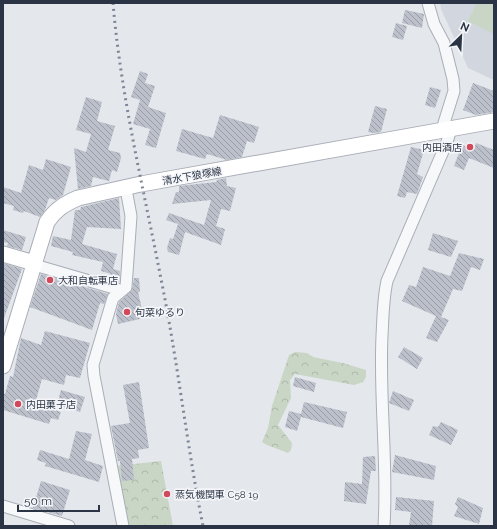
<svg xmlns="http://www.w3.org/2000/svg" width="497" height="529" font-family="Raleway,'Noto Sans JP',sans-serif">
	<defs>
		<pattern id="forest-crowns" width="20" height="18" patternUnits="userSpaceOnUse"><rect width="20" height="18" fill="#c9d6c5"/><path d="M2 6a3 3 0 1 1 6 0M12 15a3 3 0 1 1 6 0" fill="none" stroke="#adb8ab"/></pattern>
		<pattern id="building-back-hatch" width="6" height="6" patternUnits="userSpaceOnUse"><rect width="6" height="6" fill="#bbc0ca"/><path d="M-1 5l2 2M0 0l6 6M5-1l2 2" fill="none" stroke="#989da6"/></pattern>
	</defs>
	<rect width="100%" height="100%" fill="#e4e7ec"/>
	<path fill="#d2d6de" d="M 440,3 L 494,3 L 494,80 L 468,68 L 441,9 Z"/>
	<path fill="url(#forest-crowns)" d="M 295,352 L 307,353 L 313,357 L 343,363 L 366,370 L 366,377 L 363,382 L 354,385 L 295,374 L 290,380 L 291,398 L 278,425 L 292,443 L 291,450 L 288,453 L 267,445 L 262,442 L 268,428 L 272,406 L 289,355 Z
		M 161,461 L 173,526 L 128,526 L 116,466 Z"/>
	<path fill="#c9d6c5" d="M 477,3 L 494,3 L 494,34 L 468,21 Z"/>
	<path fill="url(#building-back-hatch)" d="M 405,10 L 424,14 L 422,28 L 402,23 Z
		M 396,23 L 407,26 L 403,40 L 392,37 Z
		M 140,71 L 148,74 L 145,83 L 155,86 L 148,107 L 166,113 L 156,148 L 145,145 L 150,129 L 133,124 L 140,100 L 131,97 Z
		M 473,83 L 494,91 L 494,112 L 476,115 L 463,110 Z
		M 430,87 L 441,90 L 435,108 L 425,105 Z
		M 86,97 L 102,102 L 97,121 L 115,126 L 108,150 L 120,153 L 121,158 L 117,172 L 112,170 L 109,181 L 93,177 L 91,186 L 78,189 L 74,148 L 86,152 L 91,134 L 76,130 Z
		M 375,106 L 387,109 L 381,132 L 374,133 L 368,132 Z
		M 220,115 L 259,127 L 254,143 L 247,141 L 242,157 L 227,160 L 207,154 L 205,159 L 176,151 L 182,129 L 213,138 Z
		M 476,143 L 494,150 L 494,168 L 469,158 L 464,170 L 454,166 L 462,145 L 474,150 Z
		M 411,147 L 424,150 L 417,174 L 423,177 L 417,194 L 407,192 L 405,198 L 397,196 Z
		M 46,159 L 71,167 L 63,195 L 56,200 L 49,198 L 45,210 L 40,217 L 24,211 L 23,213 L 13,210 L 14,206 L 3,203 L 3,187 L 21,193 L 29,165 L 43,170 Z
		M 226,178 L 227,186 L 236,188 L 230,211 L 221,209 L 216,226 L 225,229 L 221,245 L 185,232 L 179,255 L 168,252 L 167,248 L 170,238 L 173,239 L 178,224 L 166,220 L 169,213 L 204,225 L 211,200 L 172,204 L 176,192 L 179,192 L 179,186 L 216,182 L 217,180 Z
		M 119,198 L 121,229 L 87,227 L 82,244 L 117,254 L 113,269 L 120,271 L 119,282 L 109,279 L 111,274 L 101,271 L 103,262 L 72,255 L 73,252 L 51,246 L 53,236 L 71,240 L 75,210 L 80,210 L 81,207 Z
		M 3,230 L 26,237 L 22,250 L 7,246 L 8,243 L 3,242 Z
		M 433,233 L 458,241 L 451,257 L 428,250 Z
		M 459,253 L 484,259 L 480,270 L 471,267 L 462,291 L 453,289 L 441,317 L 449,320 L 437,342 L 426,338 L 436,316 L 402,301 L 409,285 L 416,287 L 423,267 L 450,276 Z
		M 3,263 L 22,269 L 4,318 L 3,318 Z
		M 41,274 L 108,294 L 104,304 L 100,303 L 92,330 L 30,307 Z
		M 134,278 L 139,278 L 140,292 L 138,292 L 144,318 L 118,324 L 116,314 L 119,302 L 132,290 Z
		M 45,331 L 90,343 L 80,378 L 66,375 L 64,385 L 42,379 L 35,404 L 61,412 L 58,420 L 51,418 L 49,424 L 3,410 L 3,393 L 5,394 L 10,376 L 13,377 L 21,338 L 41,345 Z
		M 404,347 L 423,358 L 417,369 L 398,357 Z
		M 295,377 L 316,383 L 314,392 L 293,386 Z
		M 139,382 L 149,448 L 138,450 L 139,458 L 132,459 L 134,480 L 122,481 L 120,461 L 118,461 L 111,426 L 130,423 L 123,385 Z
		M 61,390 L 85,397 L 80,412 L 57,405 Z
		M 393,391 L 414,400 L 409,411 L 389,403 Z
		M 304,402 L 347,412 L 343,428 L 301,417 L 297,431 L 285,427 L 289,411 L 301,414 Z
		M 441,422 L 458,430 L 451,445 L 429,435 L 433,426 L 438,427 Z
		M 76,431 L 92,434 L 85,460 L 103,466 L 99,482 L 45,466 L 46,463 L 37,460 L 40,450 L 69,459 Z
		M 395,455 L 436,466 L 434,480 L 392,472 Z
		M 375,456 L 376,471 L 371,471 L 366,504 L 344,501 L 345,482 L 362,484 L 363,457 Z
		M 41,481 L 70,490 L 62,516 L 33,508 Z
		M 396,497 L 434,501 L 432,526 L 409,526 L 411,512 L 395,510 Z
		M 458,497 L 483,508 L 479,524 L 454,516 L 458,507 L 455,504 Z"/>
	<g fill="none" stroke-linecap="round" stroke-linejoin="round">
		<defs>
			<path id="street" d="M 34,263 L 38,266 L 117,289 L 119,292
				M 3,506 L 69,526
				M 123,526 L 94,376 L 93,365 L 113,298 L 126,287 L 131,216 L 126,189
				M 384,526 C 388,463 379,399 382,336 C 383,318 383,299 387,281 L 447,142 L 451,129 L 444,123 L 454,91 L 453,79 L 444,43 L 434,24 L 428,3"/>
			<path id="secondary" d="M 3,254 L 34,263
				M 3,366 L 47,222 C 55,210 64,204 78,198 L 141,184 L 494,121"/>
		</defs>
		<use href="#street" stroke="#a9aeb7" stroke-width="13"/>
		<use href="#secondary" stroke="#a9aeb7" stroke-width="17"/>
		<use href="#street" stroke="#f7f8fa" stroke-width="11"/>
		<use href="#secondary" stroke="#fff" stroke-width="15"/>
		<path stroke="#7d8696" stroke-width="3" stroke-dasharray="2 4" stroke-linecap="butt" d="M 113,3 C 121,98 144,190 162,284 C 178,364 187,446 203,526"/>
	</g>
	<g fill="#d1495b" stroke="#f4f6f9" stroke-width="1.5">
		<circle cx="470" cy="147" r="4"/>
		<circle cx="50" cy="280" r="4"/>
		<circle cx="127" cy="312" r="4"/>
		<circle cx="18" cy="404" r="4"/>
		<circle cx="167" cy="494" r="4"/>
	</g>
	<g text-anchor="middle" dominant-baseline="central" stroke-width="3.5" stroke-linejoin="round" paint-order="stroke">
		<g font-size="10" fill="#2b3445" stroke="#f4f6f9" text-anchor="start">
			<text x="462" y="147" text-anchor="end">内田酒店</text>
			<text x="58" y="280">大和自転車店</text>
			<text x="135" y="312">旬菜ゆるり</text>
			<text x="26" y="404">内田菓子店</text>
			<text x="175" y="494">蒸気機関車 C58 19</text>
		</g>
		<g font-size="10" fill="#2b3445" stroke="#f4f6f9">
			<text transform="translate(192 176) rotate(-10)">清水下狼塚線</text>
		</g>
	</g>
	<rect width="497" height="529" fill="none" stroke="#2b3445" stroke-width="8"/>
	<g transform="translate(461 36) rotate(24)" stroke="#f4f6f9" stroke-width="3" paint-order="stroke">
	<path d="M0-3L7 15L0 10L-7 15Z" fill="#2b3445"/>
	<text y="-6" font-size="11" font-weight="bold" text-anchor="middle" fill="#2b3445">N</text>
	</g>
	<path d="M18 505v6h81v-6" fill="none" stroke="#2b3445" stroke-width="2"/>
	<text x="24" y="505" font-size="12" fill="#2b3445" stroke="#f4f6f9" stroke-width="3" paint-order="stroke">50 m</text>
</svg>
